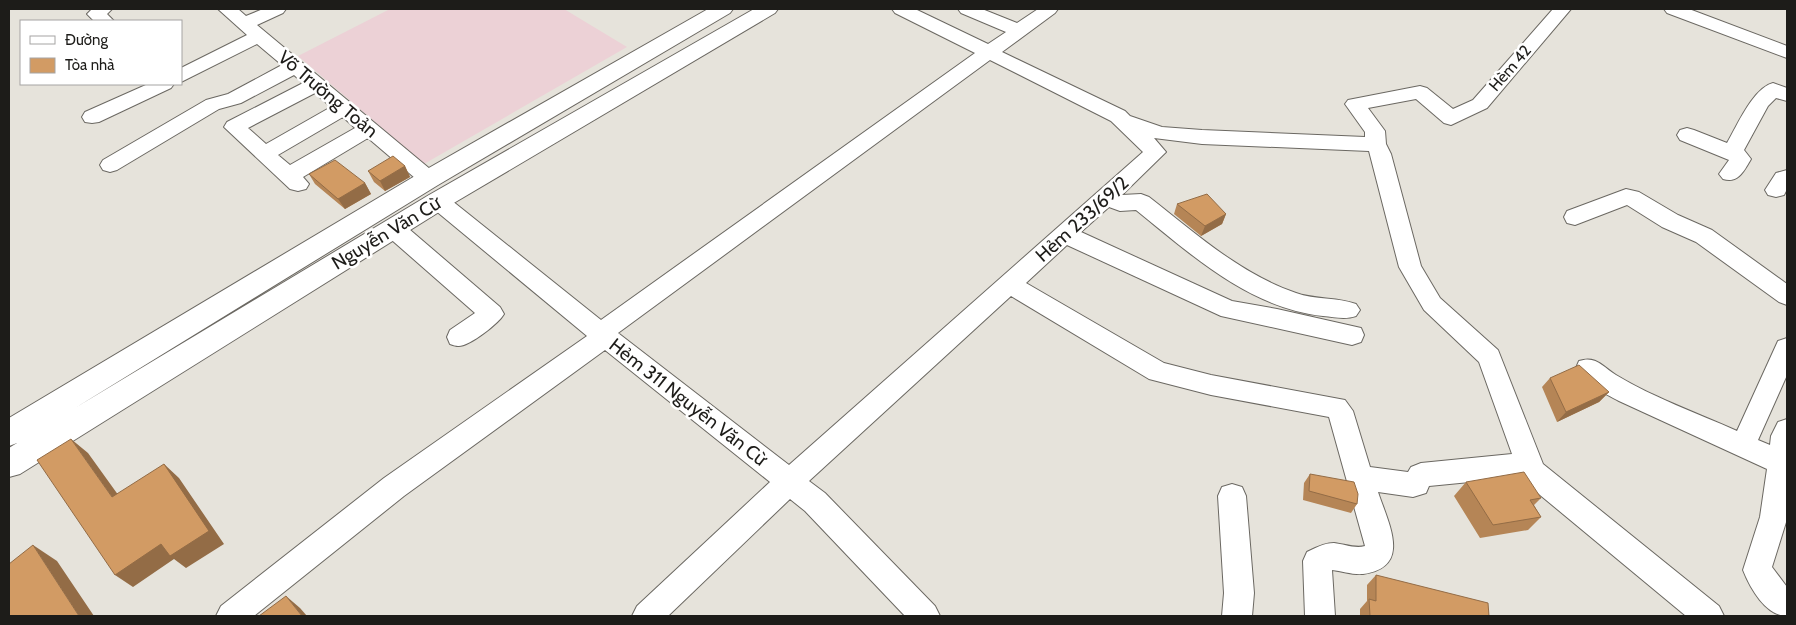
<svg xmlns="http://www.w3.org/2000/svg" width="1796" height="625" font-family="Cabin,sans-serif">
	<rect width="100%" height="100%" fill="#e6e3db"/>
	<path fill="#ecd1d6" d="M 390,9 L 564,9 L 627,47 L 424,164 L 298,56 Z"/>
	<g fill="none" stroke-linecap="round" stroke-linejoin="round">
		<defs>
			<path id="minor" d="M 92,9 L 112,9 L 107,14 L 114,21 L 94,21 L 87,14 Z
				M 218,9 L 238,9 L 246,16 L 263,9 L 286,9 L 283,13 L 257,25 L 436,174 L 440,179 L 436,184 L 429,186 L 422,184 L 368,138 L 303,177 L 309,184 L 306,189 L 298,191 L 290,189 L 224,127 L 227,122 L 303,83 L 294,75 L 241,103 L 219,109 L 117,170 L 110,172 L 103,170 L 100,165 L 103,160 L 206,100 L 228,94 L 282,65 L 257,44 L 181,82 L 181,68 L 247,35 ZM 315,93 L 331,107 L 266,144 L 248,128 ZM 343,117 L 355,128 L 290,165 L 278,155 Z
				M 892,9 L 915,9 L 988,44 L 1006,32 L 961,13 L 958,9 L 982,9 L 1017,23 L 1038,9 L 1058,9 L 1055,13 L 1002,52 L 1125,111 L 1130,116 L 1162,127 L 1202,130 L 1365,137 L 1365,132 L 1345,104 L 1348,100 L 1420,86 L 1427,88 L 1453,109 L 1473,100 L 1553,9 L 1571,9 L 1487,108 L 1451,125 L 1444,123 L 1416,99 L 1368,108 L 1385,131 L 1386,144 L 1391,154 L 1421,266 L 1440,298 L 1498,350 L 1543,464 L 1719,606 L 1724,616 L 1686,616 L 1522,480 L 1521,477 L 1429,486 L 1426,493 L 1413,497 L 1378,492 C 1388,523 1413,567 1363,574 C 1353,575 1342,571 1332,570 L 1335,616 L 1305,616 L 1303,561 L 1307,552 C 1315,548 1324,543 1334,543 C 1344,544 1355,549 1365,546 L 1329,417 L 1211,395 L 1149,379 L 1011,296 L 809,481 L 825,493 L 935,606 L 940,616 L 905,616 L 805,511 L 790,499 L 668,616 L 632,616 L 637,606 L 770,482 L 605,350 L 404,496 L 254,616 L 216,616 L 221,606 L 384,478 L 587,336 L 430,206 L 427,201 L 430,196 L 438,193 L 446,196 L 601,320 L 975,53 L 895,13 ZM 990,60 L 1111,121 L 1143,152 L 789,465 L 618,333 ZM 1154,138 L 1202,144 L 1369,151 L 1399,267 L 1424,310 L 1479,362 L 1512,454 L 1421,463 L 1411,467 L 1408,472 L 1370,467 L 1353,411 L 1345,400 L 1211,375 L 1164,363 L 1026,283 L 1067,245 L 1221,316 L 1352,345 L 1361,342 L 1364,335 L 1361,328 L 1277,309 L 1232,301 L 1081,232 L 1109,207 L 1120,211 L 1136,210 C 1192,255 1249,308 1323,316 C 1334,317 1345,320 1356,316 L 1360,310 L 1356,304 C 1337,297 1315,300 1296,293 C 1240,274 1194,232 1149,197 L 1141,194 L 1122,195 L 1166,152 Z
				M 1664,9 L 1689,9 L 1787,46 L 1787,58 L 1667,13 Z
				M 1773,83 L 1787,88 L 1787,101 L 1776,98 L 1768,106 L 1744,150 L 1751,159 C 1744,171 1738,184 1723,179 L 1719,174 L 1729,160 L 1680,140 L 1677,135 L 1680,130 L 1687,128 L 1694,130 L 1727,143 C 1737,126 1753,88 1773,83 Z
				M 148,84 L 174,84 L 171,88 L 99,122 L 92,123 L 85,122 L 82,117 L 85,112 Z
				M 1787,170 L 1787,189 L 1784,195 L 1776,197 L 1768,195 L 1765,190 L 1776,173 Z
				M 1626,189 L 1639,192 L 1678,215 L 1712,230 L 1787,284 L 1787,305 L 1779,302 L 1696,242 L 1662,227 L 1627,205 L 1575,225 L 1567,223 L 1564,217 L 1567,211 Z
				M 394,221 L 402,223 L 500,307 L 504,314 C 499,323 469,347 458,346 C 456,346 453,345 450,344 L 447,337 L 450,330 L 475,313 L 386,235 L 383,229 L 386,223 Z
				M 1787,338 L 1787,375 L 1758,440 L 1770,445 L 1771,436 L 1778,422 L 1787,419 L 1787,519 L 1772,567 L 1787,587 L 1787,616 C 1766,616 1750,588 1743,570 L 1760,517 L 1767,469 L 1619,401 C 1604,393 1584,384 1576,368 L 1579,361 C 1596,355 1603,367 1616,375 C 1654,398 1697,413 1737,431 L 1778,341 Z
				M 1232,484 L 1242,487 L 1246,496 L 1254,593 L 1252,616 L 1222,616 L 1224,593 L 1218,496 L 1222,487 Z"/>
			<path id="major" d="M 708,9 L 733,9 L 730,13 L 438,185 L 75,408 L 429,195 L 754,9 L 778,9 L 775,13 L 447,207 L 20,474 L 9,477 L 9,448 L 17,443 L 9,446 L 9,418 L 420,173 Z"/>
		</defs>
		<use href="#minor" stroke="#6b6862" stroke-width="2"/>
		<use href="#major" stroke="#6b6862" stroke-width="2"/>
		<use href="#minor" fill="#fff" fill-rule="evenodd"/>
		<use href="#major" fill="#fff" fill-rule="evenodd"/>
	</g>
	<path fill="#b58556" d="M 405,166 L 410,177 L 385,191 L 374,182 L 368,171 Z
		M 309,174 L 365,183 L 371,194 L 345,209 L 315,184 Z
		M 1177,204 L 1226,214 L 1222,224 L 1201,236 L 1174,214 Z
		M 1550,378 L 1609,392 L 1599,402 L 1557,422 L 1542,387 Z
		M 1310,474 L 1357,504 L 1351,513 L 1303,500 L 1304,483 Z
		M 1466,482 L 1541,498 L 1534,505 L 1541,517 L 1528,530 L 1480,538 L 1454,496 Z
		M 1376,575 L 1489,616 L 1360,616 L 1360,609 L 1367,601 L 1367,585 Z"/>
	<path fill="#936c46" d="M 405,166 L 410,177 L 385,191 L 380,181 Z
		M 365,183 L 371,194 L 345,209 L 338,199 Z
		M 1226,214 L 1222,224 L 1201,236 L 1205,226 Z
		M 1609,392 L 1599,402 L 1557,422 L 1566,412 Z
		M 71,439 L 88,453 L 129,510 L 112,497 Z
		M 164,464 L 179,478 L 224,544 L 186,568 L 174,559 L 133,587 L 115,575 Z
		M 33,545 L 57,561 L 94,616 L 79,616 Z
		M 286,596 L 300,608 L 307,616 L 302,616 Z"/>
	<path fill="#d29b64" stroke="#936c46" d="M 393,156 L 405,166 L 380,181 L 368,171 Z
		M 335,160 L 365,183 L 338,199 L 309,174 Z
		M 1207,194 L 1226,214 L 1205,226 L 1177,204 Z
		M 1579,365 L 1609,392 L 1566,412 L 1550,378 Z
		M 71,439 L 112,497 L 164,464 L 209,531 L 170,556 L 161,544 L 115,575 L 37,460 Z
		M 1524,472 L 1541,498 L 1530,500 L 1541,517 L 1493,525 L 1466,482 Z
		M 1310,474 L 1354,482 L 1358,494 L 1357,504 L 1309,491 Z
		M 33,545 L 79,616 L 9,616 L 9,564 Z
		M 1376,575 L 1488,603 L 1489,616 L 1370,616 L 1369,599 L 1376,601 Z
		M 286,596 L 302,616 L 259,616 Z"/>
	<g text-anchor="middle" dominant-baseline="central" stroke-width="5" stroke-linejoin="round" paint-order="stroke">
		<g font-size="16" fill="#1d1c19" stroke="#fff">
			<text transform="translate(1510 68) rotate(-49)">Hèm 42</text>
		</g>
		<g font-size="19" fill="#1d1c19" stroke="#fff">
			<text transform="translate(328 94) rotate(40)">Võ Trường Toản</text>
			<text transform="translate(1082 219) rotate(-42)">Hẻm 233/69/2</text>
			<text transform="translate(386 233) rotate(-31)">Nguyễn Văn Cừ</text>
			<text transform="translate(688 402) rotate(38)">Hẻm 311 Nguyễn Văn Cừ</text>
		</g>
	</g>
	<rect width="1796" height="625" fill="none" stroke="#1d1c19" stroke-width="20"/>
	<rect x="20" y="20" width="162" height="65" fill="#ffffff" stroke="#a5a4a3"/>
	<rect x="30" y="36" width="25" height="8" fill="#ffffff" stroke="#a5a4a3"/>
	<text x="65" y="45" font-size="15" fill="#1d1c19">Đường</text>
	<rect x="30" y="58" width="25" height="15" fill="#d29b64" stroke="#a5a4a3"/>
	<text x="65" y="70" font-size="15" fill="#1d1c19">Tòa nhà</text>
</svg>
